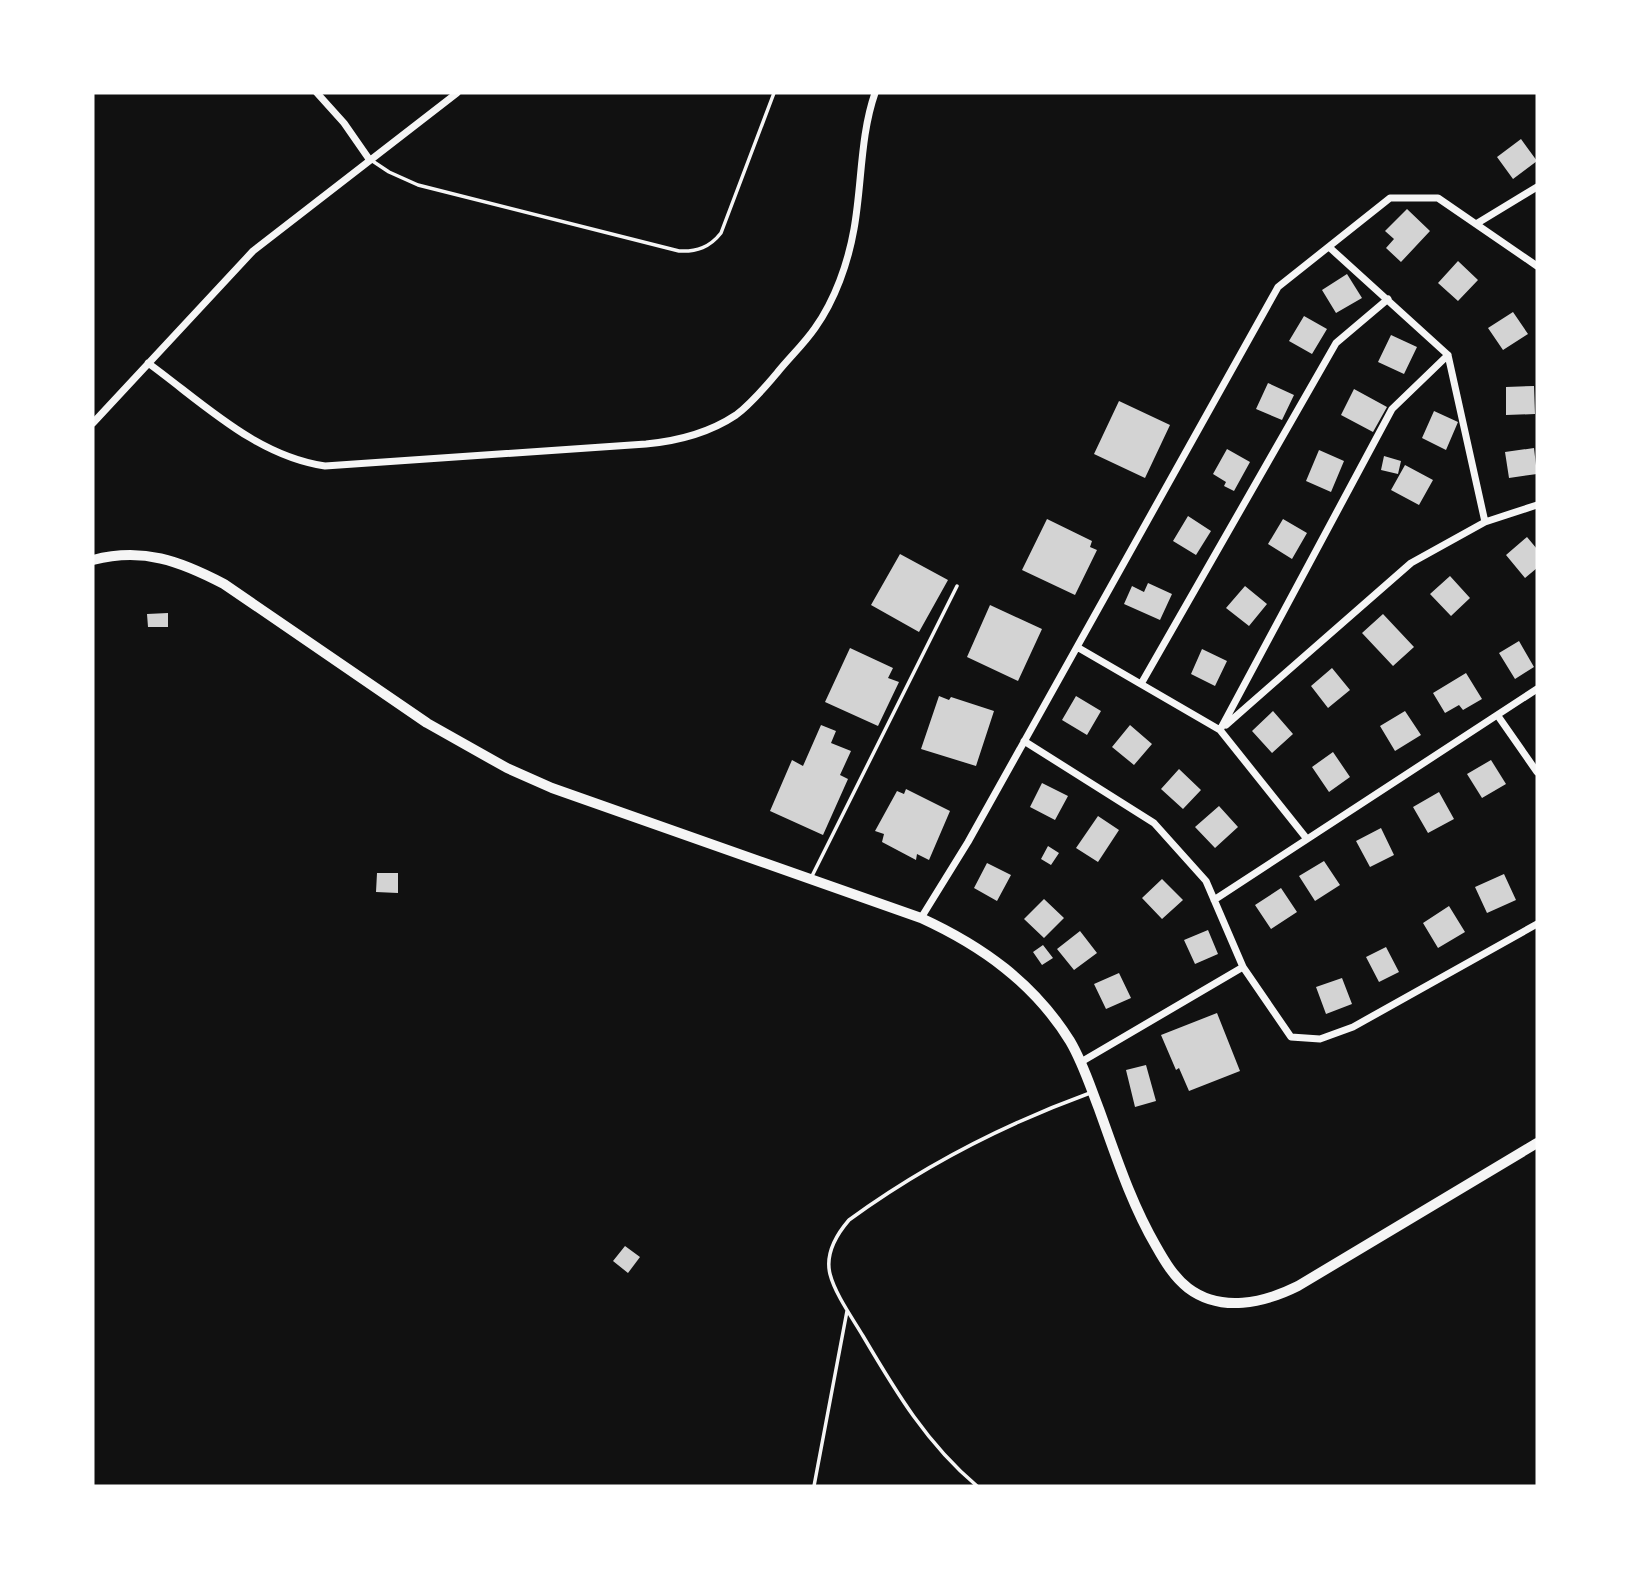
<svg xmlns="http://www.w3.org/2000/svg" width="1630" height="1579" font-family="Montserrat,sans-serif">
	<rect width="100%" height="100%" fill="#111"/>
	<path fill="#d3d3d3" d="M 1521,139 L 1537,161 L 1513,179 L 1497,157 Z
		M 1407,209 L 1430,231 L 1401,262 L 1386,248 L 1394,239 L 1385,231 Z
		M 1458,261 L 1478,280 L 1458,301 L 1438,283 Z
		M 1347,274 L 1362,298 L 1336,313 L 1322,290 Z
		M 1513,312 L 1528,334 L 1503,350 L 1488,328 Z
		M 1304,316 L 1327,329 L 1312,354 L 1289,341 Z
		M 1391,335 L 1417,347 L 1404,374 L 1378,362 Z
		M 1268,383 L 1294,395 L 1282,420 L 1256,409 Z
		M 1534,386 L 1535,414 L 1506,415 L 1506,387 Z
		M 1354,389 L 1387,407 L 1373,432 L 1341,415 Z
		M 1119,401 L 1170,425 L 1145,478 L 1094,454 Z
		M 1434,411 L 1458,422 L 1446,450 L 1422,438 Z
		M 1534,448 L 1537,474 L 1509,478 L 1505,452 Z
		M 1227,449 L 1250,462 L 1234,491 L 1224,486 L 1226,482 L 1213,474 Z
		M 1319,450 L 1344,461 L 1331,492 L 1306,481 Z
		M 1384,456 L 1401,461 L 1398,474 L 1381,470 Z
		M 1405,465 L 1433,480 L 1419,505 L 1391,490 Z
		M 1188,516 L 1211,531 L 1196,555 L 1173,541 Z
		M 1047,519 L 1092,541 L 1090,547 L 1097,550 L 1075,595 L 1022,570 Z
		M 1283,519 L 1307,533 L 1292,559 L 1268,544 Z
		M 1527,537 L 1537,549 L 1537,568 L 1525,578 L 1506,555 Z
		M 900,554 L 948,580 L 919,632 L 871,605 Z
		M 1450,576 L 1470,598 L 1451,616 L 1430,594 Z
		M 1148,583 L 1172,594 L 1160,620 L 1124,604 L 1132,586 L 1144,592 Z
		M 1245,586 L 1267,604 L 1249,626 L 1226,608 Z
		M 990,605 L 1042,629 L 1018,681 L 967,657 Z
		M 168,613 L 168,627 L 148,627 L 147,614 Z
		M 1383,614 L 1414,647 L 1393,666 L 1362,633 Z
		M 1519,641 L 1534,667 L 1515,679 L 1499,653 Z
		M 850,648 L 893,668 L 888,678 L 899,682 L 878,726 L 825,702 Z
		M 1202,649 L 1227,661 L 1215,686 L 1191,674 Z
		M 1332,668 L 1350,690 L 1328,708 L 1311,686 Z
		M 1466,673 L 1482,699 L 1463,710 L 1459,705 L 1445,713 L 1433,693 Z
		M 939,696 L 949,700 L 951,697 L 994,711 L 976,766 L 921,749 Z
		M 1076,696 L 1101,711 L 1087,735 L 1062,720 Z
		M 1273,711 L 1293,734 L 1272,753 L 1252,731 Z
		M 1405,711 L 1421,735 L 1395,751 L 1380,726 Z
		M 821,725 L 836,731 L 831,743 L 851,751 L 840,775 L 848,779 L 823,835 L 770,811 L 792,760 L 803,766 Z
		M 1130,725 L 1152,744 L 1134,765 L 1112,747 Z
		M 1333,752 L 1350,777 L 1329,792 L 1312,767 Z
		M 1491,760 L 1506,784 L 1482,798 L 1467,774 Z
		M 1179,769 L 1201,790 L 1183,809 L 1161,789 Z
		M 1042,783 L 1068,796 L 1055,820 L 1030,807 Z
		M 906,789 L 950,811 L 929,860 L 917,854 L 916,860 L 882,842 L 884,834 L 875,831 L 897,791 L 904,794 Z
		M 1439,792 L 1454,819 L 1428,833 L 1413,807 Z
		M 1219,806 L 1238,827 L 1215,848 L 1195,827 Z
		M 1098,816 L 1119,830 L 1098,862 L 1076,848 Z
		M 1381,828 L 1394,855 L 1370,867 L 1356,841 Z
		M 1048,846 L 1059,853 L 1051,865 L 1041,859 Z
		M 1324,861 L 1340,885 L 1315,901 L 1299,876 Z
		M 987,863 L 1011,875 L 997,901 L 974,888 Z
		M 377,873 L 398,873 L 398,893 L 376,892 Z
		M 1504,874 L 1516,900 L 1487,913 L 1475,887 Z
		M 1162,879 L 1183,900 L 1162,919 L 1142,898 Z
		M 1281,888 L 1297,912 L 1271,929 L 1255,905 Z
		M 1044,899 L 1064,918 L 1044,938 L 1024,919 Z
		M 1449,906 L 1465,932 L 1438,948 L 1423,923 Z
		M 1208,930 L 1218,954 L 1195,964 L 1184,940 Z
		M 1080,931 L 1097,953 L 1074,970 L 1057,949 Z
		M 1043,945 L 1053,958 L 1042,965 L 1033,952 Z
		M 1386,947 L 1399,972 L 1379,982 L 1366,957 Z
		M 1119,973 L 1131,998 L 1106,1009 L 1094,984 Z
		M 1342,978 L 1352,1004 L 1326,1014 L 1316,987 Z
		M 1217,1013 L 1240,1071 L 1189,1091 L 1179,1068 L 1176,1070 L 1161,1035 Z
		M 1146,1065 L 1156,1101 L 1135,1107 L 1126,1070 Z
		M 625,1246 L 640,1257 L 628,1273 L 613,1261 Z"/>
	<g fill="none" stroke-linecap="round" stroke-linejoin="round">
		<path stroke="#f5f5f5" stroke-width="3.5" d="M 371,160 L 389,172 L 418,185 L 679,251 C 697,252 710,247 721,233 L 774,93
			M 812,876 L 957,586
			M 814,1486 L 847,1311
			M 977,1486 C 927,1444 896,1392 863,1336 C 853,1319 835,1294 830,1274 C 825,1254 837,1234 849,1220 C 923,1166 1005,1124 1090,1093"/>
		<path stroke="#f5f5f5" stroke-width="7" d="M 317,93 L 344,123 L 369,159
			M 1476,224 L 1537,187
			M 1329,247 L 1448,355 L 1485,522
			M 148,363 C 203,403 256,456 325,466 L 646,444 C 678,441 709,433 736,415 C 752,403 764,388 777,373 C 789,358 804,344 815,328 C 835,300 848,263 854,229 C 862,185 860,136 875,93
			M 93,423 L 253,251 L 457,93
			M 1077,647 L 1220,730 L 1307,839
			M 1141,684 L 1336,343 L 1388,299
			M 1498,716 L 1537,772
			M 1226,725 L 1411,563 L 1485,522 L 1537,505
			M 1220,730 L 1392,409 L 1448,355
			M 1024,741 L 1154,823 L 1206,881 L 1243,967 L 1291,1037 L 1320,1039 L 1353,1027 L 1537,924
			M 1214,900 L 1537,689
			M 921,918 L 968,842 L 1278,287 L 1390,198 L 1438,198 L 1537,266
			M 1081,1062 L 1243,967"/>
		<path stroke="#f5f5f5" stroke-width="10" d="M 93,560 C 143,547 180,561 224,584 L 427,723 L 507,768 L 552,788 L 921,918 C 982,946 1034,983 1070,1041 C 1083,1063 1090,1086 1099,1109 C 1116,1156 1131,1203 1156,1246 C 1165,1262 1174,1277 1188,1288 C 1221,1313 1264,1303 1298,1286 L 1537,1143"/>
	</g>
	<rect width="1630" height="1579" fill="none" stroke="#ffffff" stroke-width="189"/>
</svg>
